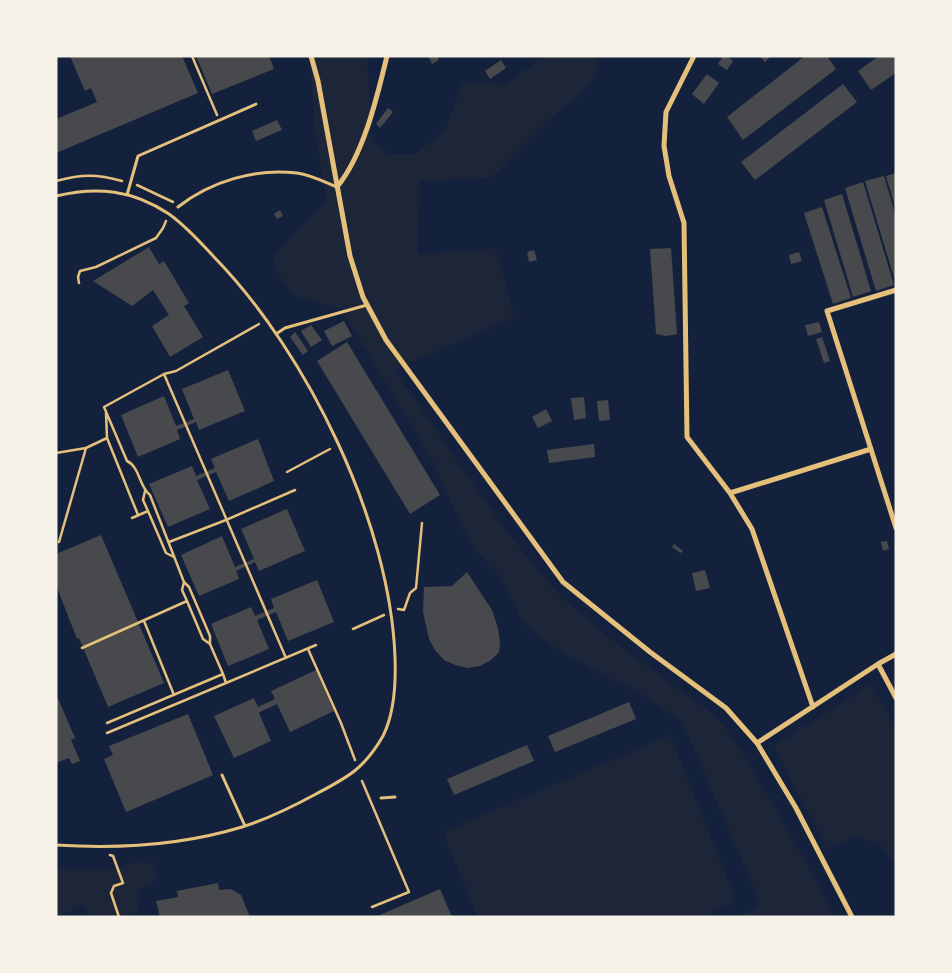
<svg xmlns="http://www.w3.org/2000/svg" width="952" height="973" font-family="'Source Sans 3',sans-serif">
	<rect width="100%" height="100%" fill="#14213d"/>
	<path fill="#1d2539" d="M 310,56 L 367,56 L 372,140 L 387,154 L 415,154 L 444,132 L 464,81 L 505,85 L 539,60 L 548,56 L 595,56 L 600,66 L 586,89 L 549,119 L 491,178 L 420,181 L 418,254 L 496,248 L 514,317 L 394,370 L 506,531 L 560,596 L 621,647 L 717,717 L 742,752 L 797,846 L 835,917 L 740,917 L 761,905 L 682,721 L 639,692 L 605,676 L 549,644 L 522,621 L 504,581 L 475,550 L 459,520 L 432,459 L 341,309 L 292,295 L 274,267 L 274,256 L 285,243 L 326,202 L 315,128 Z
		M 871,684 L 896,729 L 896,866 L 882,846 L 856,836 L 827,849 L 774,746 Z
		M 670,735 L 734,896 L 731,904 L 701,917 L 478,917 L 445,839 L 448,830 Z
		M 138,861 L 154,864 L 157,871 L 156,880 L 140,889 L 139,910 L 126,917 L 90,917 L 88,911 L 83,905 C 73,907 66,917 56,917 L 56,869 L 111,869 Z"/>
	<path fill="#48494c" d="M 70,56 L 182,56 L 198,93 L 56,153 L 56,119 L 97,102 L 91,88 L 85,91 Z
		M 196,56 L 269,56 L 274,69 L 212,94 Z
		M 428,56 L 437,56 L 439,60 L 432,64 Z
		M 723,56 L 727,56 L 733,61 L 727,70 L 718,64 Z
		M 759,56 L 771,56 L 765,62 Z
		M 805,56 L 827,56 L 836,69 L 743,140 L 727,117 Z
		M 879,56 L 896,56 L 896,73 L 871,90 L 858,71 Z
		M 501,60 L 506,68 L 490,79 L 485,71 Z
		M 707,74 L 719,83 L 704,104 L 692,94 Z
		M 843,84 L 857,102 L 755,180 L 741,162 Z
		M 388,108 L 393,112 L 380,128 L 376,124 Z
		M 277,120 L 282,130 L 256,141 L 252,131 Z
		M 896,173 L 896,207 L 895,207 L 886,176 Z
		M 884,176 L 896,217 L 895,281 L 865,181 Z
		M 863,182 L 894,285 L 876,291 L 845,188 Z
		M 842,194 L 871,291 L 853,297 L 824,200 Z
		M 822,207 L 851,298 L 833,304 L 804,213 Z
		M 280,210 L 283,216 L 277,219 L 274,214 Z
		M 149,247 L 159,264 L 164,261 L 189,303 L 184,306 L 203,337 L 170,357 L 152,326 L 169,315 L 153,290 L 132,306 L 93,281 Z
		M 671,248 L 677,334 L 666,336 L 656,334 L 650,249 Z
		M 534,250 L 537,260 L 529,262 L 527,252 Z
		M 799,252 L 802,261 L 791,264 L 789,255 Z
		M 344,321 L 352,336 L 332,346 L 324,331 Z
		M 819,322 L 822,332 L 808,336 L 805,325 Z
		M 311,325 L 322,340 L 311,347 L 301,331 Z
		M 295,332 L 308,351 L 303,355 L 290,337 Z
		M 822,337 L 830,361 L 824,363 L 816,339 Z
		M 347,342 L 440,495 L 410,514 L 317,361 Z
		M 228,370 L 245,411 L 199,430 L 196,422 L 177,430 L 180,439 L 138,457 L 121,415 L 164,396 L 176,426 L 194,419 L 182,389 Z
		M 584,397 L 586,418 L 574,420 L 571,398 Z
		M 608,400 L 610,420 L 599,421 L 597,401 Z
		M 546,409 L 552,421 L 538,428 L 532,417 Z
		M 258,439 L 274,481 L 229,501 L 216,472 L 197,480 L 210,509 L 168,527 L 149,484 L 192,466 L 196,476 L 215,468 L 211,459 Z
		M 594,444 L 595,457 L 549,463 L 547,450 Z
		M 287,509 L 305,551 L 259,571 L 255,562 L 236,571 L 239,579 L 199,596 L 181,555 L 222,536 L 235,567 L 254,559 L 241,529 Z
		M 101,535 L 164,683 L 108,707 L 79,638 L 77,639 L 56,585 L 56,554 Z
		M 887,541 L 889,549 L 883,551 L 881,542 Z
		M 674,544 L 683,551 L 681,553 L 672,547 Z
		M 705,570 L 710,588 L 696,591 L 692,573 Z
		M 467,572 L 492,610 L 498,628 L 500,642 L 499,652 L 491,660 L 480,666 L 468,668 L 455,665 L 444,660 L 435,650 L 429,639 L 423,612 L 424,587 L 452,586 Z
		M 317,580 L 334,622 L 288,641 L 276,612 L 257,620 L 269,649 L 228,666 L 211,624 L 251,607 L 255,616 L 274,608 L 271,599 Z
		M 316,670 L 334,711 L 290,732 L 277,704 L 260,712 L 259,713 L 271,741 L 234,758 L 214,716 L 254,698 L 258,707 L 275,699 L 271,691 Z
		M 56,694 L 75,738 L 71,740 L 80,761 L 72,764 L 69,758 L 56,763 Z
		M 629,702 L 636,719 L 555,752 L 548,736 Z
		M 188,714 L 213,775 L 126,812 L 104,759 L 113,755 L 109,746 Z
		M 527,745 L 534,761 L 454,795 L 447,779 Z
		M 218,883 L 219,890 L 231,889 L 241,895 L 250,917 L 160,917 L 156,901 L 178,897 L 177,891 Z
		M 440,889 L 452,917 L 375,917 Z"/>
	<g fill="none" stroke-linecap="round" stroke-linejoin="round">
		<path stroke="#e5c07b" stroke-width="2.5" d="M 192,56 L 217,115
			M 56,181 C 82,174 97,174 122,181
			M 137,185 L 173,202
			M 79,283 L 78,277 L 80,271 L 96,267 L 156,238 L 163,228 L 166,221
			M 164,374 L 286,658
			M 107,438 L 138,515
			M 56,453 L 86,448
			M 287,472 L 330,449
			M 145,491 L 143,500 L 148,511
			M 132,518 L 148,511 L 166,553 L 174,557
			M 59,542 L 86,448 L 107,438 L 106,413
			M 169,542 L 226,520 L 295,490
			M 184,582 L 182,590 L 187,601
			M 398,609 L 404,610 L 410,593 L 416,588 L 422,523
			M 144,621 L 174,695
			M 353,629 L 384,615
			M 82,648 L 187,601 L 203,639 L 210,644
			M 308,649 L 341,723 L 355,760
			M 223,674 L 226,683 L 316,645
			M 107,723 L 223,674 L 210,644 L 210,636 L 189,587 L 184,582 L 150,495 C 139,487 140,467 127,461 L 104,407 L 164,374 L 176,371 L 259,324
			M 107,733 L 226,683
			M 362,781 L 409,892 L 372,907
			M 110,855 L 113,856 L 123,883 L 114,886 L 111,893 L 119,917"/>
		<path stroke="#e5c07b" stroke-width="3" d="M 127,195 L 138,156 L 256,104
			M 56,196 C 97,186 133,190 169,214 C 186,226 201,243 215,258 C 308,354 390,523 395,657 C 396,683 395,712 383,736 C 364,769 348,777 316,794 C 292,807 268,819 242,827 C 183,845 117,849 56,845
			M 178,207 C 211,181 256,168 297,173 C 311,175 325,182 337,187
			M 276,334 L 285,328 L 367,305
			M 222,775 L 245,826
			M 381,798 L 395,797"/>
		<path stroke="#e5c07b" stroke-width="5" d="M 311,56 L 318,81 L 350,256 L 363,297 L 386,340 L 563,582 L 650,652 L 726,708 L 757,743 L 796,808 L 852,917
			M 694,56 L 666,112 L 664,146 L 669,176 L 684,223 L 687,437 L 730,493 L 752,529 L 813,707
			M 337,187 C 364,154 377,97 387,56
			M 896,290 L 827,311 L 896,528
			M 730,493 L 871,449
			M 878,664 L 896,698
			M 757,743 L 878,664 L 896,654"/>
	</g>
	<rect width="952" height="973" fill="none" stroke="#f6f1e7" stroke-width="115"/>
</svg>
